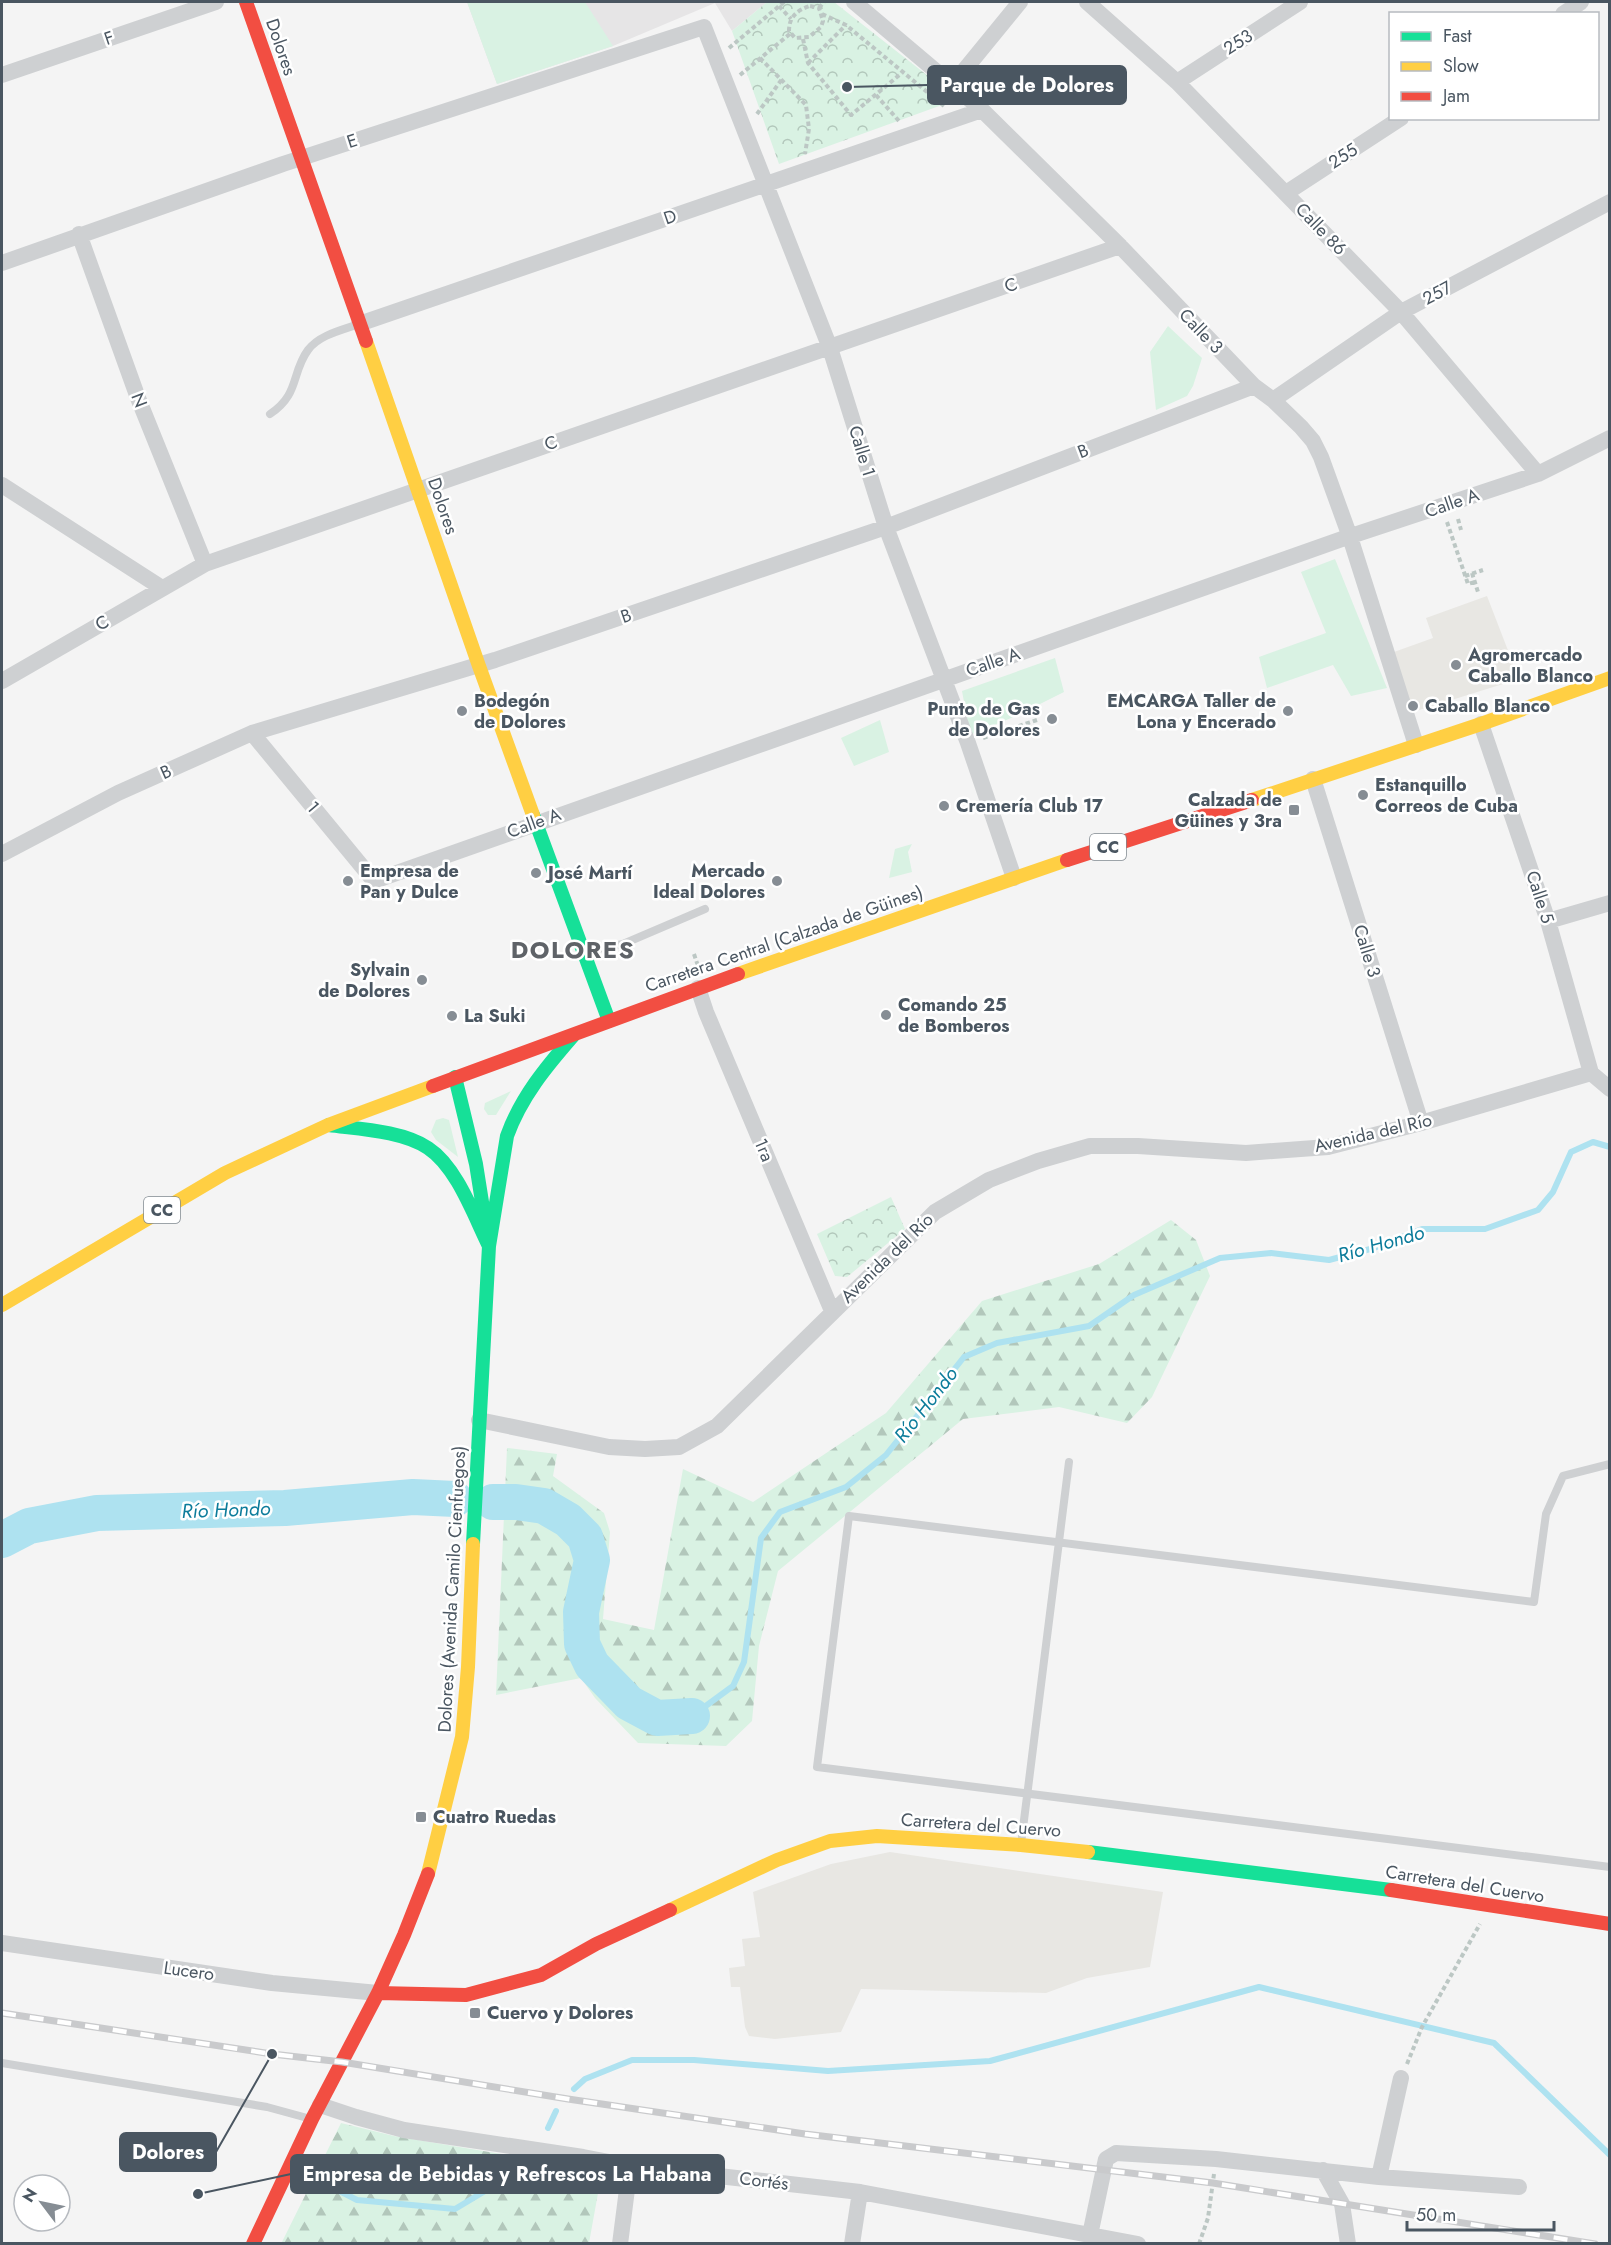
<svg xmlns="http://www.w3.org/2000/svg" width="1611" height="2245" font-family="Jost,sans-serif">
	<defs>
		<pattern id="forest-firs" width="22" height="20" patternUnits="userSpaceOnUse" patternTransform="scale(1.5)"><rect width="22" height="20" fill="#d9f2e3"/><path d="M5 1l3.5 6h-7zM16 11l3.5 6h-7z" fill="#b2c7bb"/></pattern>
		<pattern id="park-crowns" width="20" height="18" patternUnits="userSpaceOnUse" patternTransform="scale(1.5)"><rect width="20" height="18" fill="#d9f2e3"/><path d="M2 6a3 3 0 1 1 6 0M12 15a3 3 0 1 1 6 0" fill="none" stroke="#b2c7bb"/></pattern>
	</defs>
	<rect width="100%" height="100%" fill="#f4f4f4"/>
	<path fill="#e8e7e3" d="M 1487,596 L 1519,679 L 1413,712 L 1394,652 L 1433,638 L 1426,618 Z
		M 890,1852 L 1163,1892 L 1150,1967 L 1087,1978 L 1046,1993 L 861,1989 L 841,2032 L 775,2039 L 749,2036 L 745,2027 L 740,1987 L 731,1987 L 729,1968 L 745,1966 L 742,1939 L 760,1937 L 753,1892 L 831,1864 Z"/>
	<path fill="#e6e5e6" d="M 467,2 L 767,2 L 732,31 L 715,3 L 613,46 L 497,84 Z"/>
	<path fill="#d9f2e3" d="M 467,2 L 585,2 L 613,46 L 497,84 Z
		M 1168,326 L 1202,358 L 1193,386 L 1187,396 L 1156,410 L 1150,352 Z
		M 1335,559 L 1387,688 L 1351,696 L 1333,665 L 1267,688 L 1259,657 L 1326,633 L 1301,572 Z
		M 1055,658 L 1064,692 L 1016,716 L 970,735 L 962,691 Z
		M 880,720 L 889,752 L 854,766 L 841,738 Z
		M 912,844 L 908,852 L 912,872 L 889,878 L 895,849 Z
		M 511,1091 L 496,1115 L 488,1115 L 484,1109 L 485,1103 Z
		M 443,1118 L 449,1120 L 458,1157 L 436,1140 L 431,1132 L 436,1120 Z"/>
	<path fill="url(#forest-firs)" d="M 1171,1220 L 1196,1240 L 1210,1276 L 1152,1397 L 1127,1423 L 1059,1407 L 963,1419 L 778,1571 L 759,1646 L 752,1721 L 726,1746 L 638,1743 L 595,1698 L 581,1678 L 496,1695 L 507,1448 L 557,1454 L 553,1476 L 604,1513 L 610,1532 L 603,1619 L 654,1630 L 683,1469 L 753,1502 L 886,1413 L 982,1301 L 1099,1264 Z
		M 341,2123 L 394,2136 L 602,2171 L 589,2243 L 281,2244 Z"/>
	<path fill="url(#park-crowns)" d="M 767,2 L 834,2 L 956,98 L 953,101 L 779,164 L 732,31 Z
		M 891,1197 L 905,1229 L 847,1277 L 835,1276 L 817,1234 Z"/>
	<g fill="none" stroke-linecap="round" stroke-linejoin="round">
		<path stroke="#aee2f0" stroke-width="6" d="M 692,1716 L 733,1686 L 744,1662 L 761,1538 L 780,1512 L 846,1487 L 886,1455 L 964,1357 L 997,1343 L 1089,1326 L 1134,1295 L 1220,1258 L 1271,1253 L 1329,1260 L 1374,1248 L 1422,1229 L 1485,1229 L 1538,1210 L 1553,1192 L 1571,1152 L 1593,1142 L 1610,1147
			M 574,2089 L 585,2079 L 632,2060 L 694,2060 L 828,2071 L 990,2061 L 1259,1987 L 1494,2043 L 1610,2155
			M 548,2128 L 556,2111
			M 320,2181 L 357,2200 L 455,2209 L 525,2167"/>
		<path stroke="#aee2f0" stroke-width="36" d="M 493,1502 L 516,1502 L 544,1506 L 568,1520 L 585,1537 L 592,1560 L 581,1612 L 582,1644 L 592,1665 L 629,1703 L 657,1718 L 692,1716
			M 2,1540 L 29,1526 L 97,1513 L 285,1508 L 413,1497 L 455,1499"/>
		<path stroke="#bcc7c4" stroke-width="4" stroke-dasharray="4.5 3" stroke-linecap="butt" d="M 779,6 L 791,19
			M 810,6 L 819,8 L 823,21 L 821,27 L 809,37 L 795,38 L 789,31 C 789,17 797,10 810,6 Z
			M 819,8 L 824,2
			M 822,14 L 846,25 L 944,106
			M 803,39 L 808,63 L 851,115 L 903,72
			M 729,48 L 784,2
			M 760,58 L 806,105 L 809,129 L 805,154
			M 808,63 L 846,25
			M 740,75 L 791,33
			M 876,95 L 899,121
			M 757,114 L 782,79
			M 1458,519 L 1461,530
			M 1447,522 L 1468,584 L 1475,582
			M 1472,573 L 1478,592
			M 1465,576 L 1483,570
			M 983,738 L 1037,720
			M 694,954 L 698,966
			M 1407,2064 L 1422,2027 L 1480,1924
			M 1199,2244 L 1208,2218 L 1214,2174"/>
		<path stroke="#ced0d2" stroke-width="8" d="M 270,414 C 300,394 291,373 308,350 C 319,335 342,330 359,324
			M 587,951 L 623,944 L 705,909
			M 1610,1464 L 1563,1476 L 1546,1514 L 1534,1602 L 849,1516 L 817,1767 L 1610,1867
			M 1021,1844 L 1069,1462
			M 2,2063 L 267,2107 L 311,2119"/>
		<path stroke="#ced0d2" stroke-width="16" d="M 854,2 L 982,110 L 1120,246 L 1254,386 L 1273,400 L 1301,427 L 1313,441 L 1321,457 L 1350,537 L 1416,745
			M 1087,2 L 1177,82 L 1401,312 L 1538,474
			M 1563,14 L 1581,2
			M 2,75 L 216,2
			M 1177,82 L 1300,2
			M 953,84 L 1020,2
			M 1286,193 L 1401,118
			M 79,234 L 138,398 L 205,564
			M 2,263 L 283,164 L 704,27 L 830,348 L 886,527 L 968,743 L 1014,878
			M 359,324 L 982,110
			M 1273,400 L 1401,312 L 1610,202
			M 2,485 L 162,588
			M 2,681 L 205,564 L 1120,246
			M 1481,724 L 1548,921 L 1591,1073
			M 252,733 L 374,881 L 1342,539 L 1538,474 L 1610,438
			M 1313,779 L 1421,1123
			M 2,854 L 118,793 L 252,733 L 495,660 L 886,527 L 1254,386
			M 1548,921 L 1610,903
			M 698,988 L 706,1012 L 832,1311
			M 1591,1073 L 1610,1089
			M 479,1420 L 609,1447 L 645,1449 L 679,1447 L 717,1426 L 935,1212 L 989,1180 L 1038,1161 L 1090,1146 L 1138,1146 L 1246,1153 L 1328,1147 L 1421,1123 L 1591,1073
			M 2,1943 L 272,1983 L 378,1993
			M 320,2105 L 356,2117 L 404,2130 L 583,2157 L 630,2166 L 860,2192 L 1138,2244
			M 1323,2170 L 1342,2204 L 1348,2244
			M 1379,2177 L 1401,2078
			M 1090,2235 L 1106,2159 L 1116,2153 L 1216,2159 L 1379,2177 L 1519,2187
			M 620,2244 L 630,2166
			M 852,2244 L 860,2192"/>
		<path stroke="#16e098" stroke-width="14" d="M 533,815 L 609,1021
			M 455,1077 L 476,1164 L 489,1246 L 473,1544
			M 329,1125 C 359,1129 403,1131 428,1148 C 457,1167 474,1216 489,1246
			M 489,1246 L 507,1136 C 521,1097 546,1067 573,1036
			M 1088,1852 L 1391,1890"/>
		<path stroke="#ffcf43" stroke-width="14" d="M 366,341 L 479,666 L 533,815
			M 1252,800 L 1481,724 L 1610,678
			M 738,974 L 1067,860
			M 2,1305 L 225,1173 L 328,1125 L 433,1086
			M 428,1874 L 462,1737 L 468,1667 L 473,1544
			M 670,1910 L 777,1860 L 830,1841 L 877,1836 L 1021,1845 L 1088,1852"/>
		<path stroke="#f24e42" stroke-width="14" d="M 246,2 L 366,341
			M 1067,860 L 1252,800
			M 433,1086 L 738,974
			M 1391,1890 L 1610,1924
			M 378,1993 L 466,1995 L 541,1975 L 596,1944 L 670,1910
			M 253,2244 L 312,2119 L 378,1993 L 404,1935 L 428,1874"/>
		<defs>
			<path id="rail" d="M 2,2013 L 272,2054 L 342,2062 L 568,2099 L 805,2134 L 1213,2183 L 1595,2244"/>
		</defs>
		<use href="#rail" stroke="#c9cacc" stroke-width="7"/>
		<use href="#rail" stroke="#fff" stroke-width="4.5" stroke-dasharray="14" stroke-linecap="butt"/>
	</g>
	<g fill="#868d94" stroke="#fff" stroke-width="2">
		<circle cx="1456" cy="665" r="6"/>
		<circle cx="1413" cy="706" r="6"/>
		<circle cx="462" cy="711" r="6"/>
		<circle cx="1288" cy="711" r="6"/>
		<circle cx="1052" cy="719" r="6"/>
		<circle cx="1363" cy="795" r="6"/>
		<circle cx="944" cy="806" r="6"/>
		<rect x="1288" y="804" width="12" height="12" rx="3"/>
		<circle cx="536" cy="873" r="6"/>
		<circle cx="348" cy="881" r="6"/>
		<circle cx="777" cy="881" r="6"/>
		<circle cx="422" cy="980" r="6"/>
		<circle cx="886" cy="1015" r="6"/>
		<circle cx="452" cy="1016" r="6"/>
		<rect x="415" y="1811" width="12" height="12" rx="3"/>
		<rect x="469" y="2007" width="12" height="12" rx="3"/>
	</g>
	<g text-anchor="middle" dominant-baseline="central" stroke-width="5" stroke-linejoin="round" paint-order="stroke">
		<g fill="#fff" stroke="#808990" stroke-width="1.5">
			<rect x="1090" y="834" width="36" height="26" rx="4.5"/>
			<rect x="144" y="1197" width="36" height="26" rx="4.5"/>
		</g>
		<g font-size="16" font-weight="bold" fill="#4a5661">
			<text x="1108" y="847">CC</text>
			<text x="162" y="1210">CC</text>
		</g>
		<g font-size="18" fill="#4a5661" stroke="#fff">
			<text transform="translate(109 38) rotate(-19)">F</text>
			<text transform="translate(1238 42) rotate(-33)">253</text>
			<text transform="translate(281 47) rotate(71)">Dolores</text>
			<text transform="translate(352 141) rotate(-18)">E</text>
			<text transform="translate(1343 156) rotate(-33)">255</text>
			<text transform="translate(670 217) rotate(-19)">D</text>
			<text transform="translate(1321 229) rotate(46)">Calle 86</text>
			<text transform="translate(1011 285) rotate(-19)">C</text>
			<text transform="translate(1437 293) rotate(-28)">257</text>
			<text transform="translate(1201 331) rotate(46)">Calle 3</text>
			<text transform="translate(139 400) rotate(69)">N</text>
			<text transform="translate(551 443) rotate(-19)">C</text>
			<text transform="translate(862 451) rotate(73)">Calle 1</text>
			<text transform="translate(1083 451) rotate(-21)">B</text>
			<text transform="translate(1452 503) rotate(-19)">Calle A</text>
			<text transform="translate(443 506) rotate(71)">Dolores</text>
			<text transform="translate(626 616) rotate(-19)">B</text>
			<text transform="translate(102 623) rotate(-30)">C</text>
			<text transform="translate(993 662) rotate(-19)">Calle A</text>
			<text transform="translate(166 772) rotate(-24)">B</text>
			<text transform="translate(313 807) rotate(50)">1</text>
			<text transform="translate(534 823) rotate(-20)">Calle A</text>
			<text transform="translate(1540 897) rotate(72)">Calle 5</text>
			<text transform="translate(784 939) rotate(-19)">Carretera Central (Calzada de Güines)</text>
			<text transform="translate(1367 951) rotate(73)">Calle 3</text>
			<text transform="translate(1373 1133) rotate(-13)">Avenida del Río</text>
			<text transform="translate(764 1150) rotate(67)">1ra</text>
			<text transform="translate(887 1258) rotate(-44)">Avenida del Río</text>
			<text transform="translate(452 1589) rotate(-87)">Dolores (Avenida Camilo Cienfuegos)</text>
			<text transform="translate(981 1825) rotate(4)">Carretera del Cuervo</text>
			<text transform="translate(1465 1884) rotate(9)">Carretera del Cuervo</text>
			<text transform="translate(189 1971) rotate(8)">Lucero</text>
			<text transform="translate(764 2181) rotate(7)">Cortés</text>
		</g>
		<g font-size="18" font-weight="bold" fill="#4a5661" stroke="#fff" text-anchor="start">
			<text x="1468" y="655">Agromercado<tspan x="1468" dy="21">Caballo Blanco</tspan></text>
			<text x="474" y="701">Bodegón<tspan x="474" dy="21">de Dolores</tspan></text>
			<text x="1276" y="701" text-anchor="end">EMCARGA Taller de<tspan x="1276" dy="21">Lona y Encerado</tspan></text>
			<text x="1425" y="706">Caballo Blanco</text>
			<text x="1040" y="709" text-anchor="end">Punto de Gas<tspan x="1040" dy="21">de Dolores</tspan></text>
			<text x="1375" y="785">Estanquillo<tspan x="1375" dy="21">Correos de Cuba</tspan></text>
			<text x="1282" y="800" text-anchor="end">Calzada de<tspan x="1282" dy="21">Güines y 3ra</tspan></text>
			<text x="956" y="806">Cremería Club 17</text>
			<text x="360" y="871">Empresa de<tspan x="360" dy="21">Pan y Dulce</tspan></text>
			<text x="765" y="871" text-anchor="end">Mercado<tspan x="765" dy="21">Ideal Dolores</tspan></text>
			<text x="548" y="873">José Martí</text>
			<text x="410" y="970" text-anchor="end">Sylvain<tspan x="410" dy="21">de Dolores</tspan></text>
			<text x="898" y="1005">Comando 25<tspan x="898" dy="21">de Bomberos</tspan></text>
			<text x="464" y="1016">La Suki</text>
			<text x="433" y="1817">Cuatro Ruedas</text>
			<text x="487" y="2013">Cuervo y Dolores</text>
		</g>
		<g font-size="20" font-style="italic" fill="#0c7c9b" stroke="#fff">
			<text transform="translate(1381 1244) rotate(-16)">Río Hondo</text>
			<text transform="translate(926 1405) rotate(-52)">Río Hondo</text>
			<text transform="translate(226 1510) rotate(-2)">Río Hondo</text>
		</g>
		<g font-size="24" font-weight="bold" letter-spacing="1.5" fill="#5f6368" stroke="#fff">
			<text x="573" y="949">DOLORES</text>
		</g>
	</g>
	<path fill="none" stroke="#4a5661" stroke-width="2" d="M847 87L928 85M272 2054L216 2152M198 2194L291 2174"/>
	<g fill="#4a5661" stroke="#fff" stroke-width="2">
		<circle cx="847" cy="87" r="6"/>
		<circle cx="272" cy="2054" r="6"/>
		<circle cx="198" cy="2194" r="6"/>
	</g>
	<g fill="#4a5661" stroke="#4a5661" stroke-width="2">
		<rect x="928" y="66" width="198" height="38" rx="6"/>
		<rect x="120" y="2133" width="96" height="38" rx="6"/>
		<rect x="291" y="2155" width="433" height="38" rx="6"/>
	</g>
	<g font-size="20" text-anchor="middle" font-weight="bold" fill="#fff">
		<text x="1027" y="92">Parque de Dolores</text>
		<text x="168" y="2159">Dolores</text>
		<text x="507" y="2181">Empresa de Bebidas y Refrescos La Habana</text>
	</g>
	<rect width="1611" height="2245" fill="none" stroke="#4a5661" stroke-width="6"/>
	<rect x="1389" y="12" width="210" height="108" fill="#ffffff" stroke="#b7bbc0" stroke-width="1.5"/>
	<rect x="1401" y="32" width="30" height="9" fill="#16e098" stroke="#b7bbc0" stroke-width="1.5"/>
	<text x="1443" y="42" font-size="18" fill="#4a5661">Fast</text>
	<rect x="1401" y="62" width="30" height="9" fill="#ffcf43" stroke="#b7bbc0" stroke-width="1.5"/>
	<text x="1443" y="72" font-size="18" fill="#4a5661">Slow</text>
	<rect x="1401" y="92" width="30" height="9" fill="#f24e42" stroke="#b7bbc0" stroke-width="1.5"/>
	<text x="1443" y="102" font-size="18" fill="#4a5661">Jam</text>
	<g transform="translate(42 2203) rotate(302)"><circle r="28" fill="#ffffff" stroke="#b7bbc0" stroke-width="1.5"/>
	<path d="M0-4.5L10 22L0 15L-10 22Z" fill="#868d94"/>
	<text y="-9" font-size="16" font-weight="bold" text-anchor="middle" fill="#4a5661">N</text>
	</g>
	<path d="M1407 2221v9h147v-9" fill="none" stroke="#4a5661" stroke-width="3"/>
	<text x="1416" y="2221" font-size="18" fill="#4a5661" stroke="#ffffff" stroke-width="4.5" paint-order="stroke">50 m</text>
</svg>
